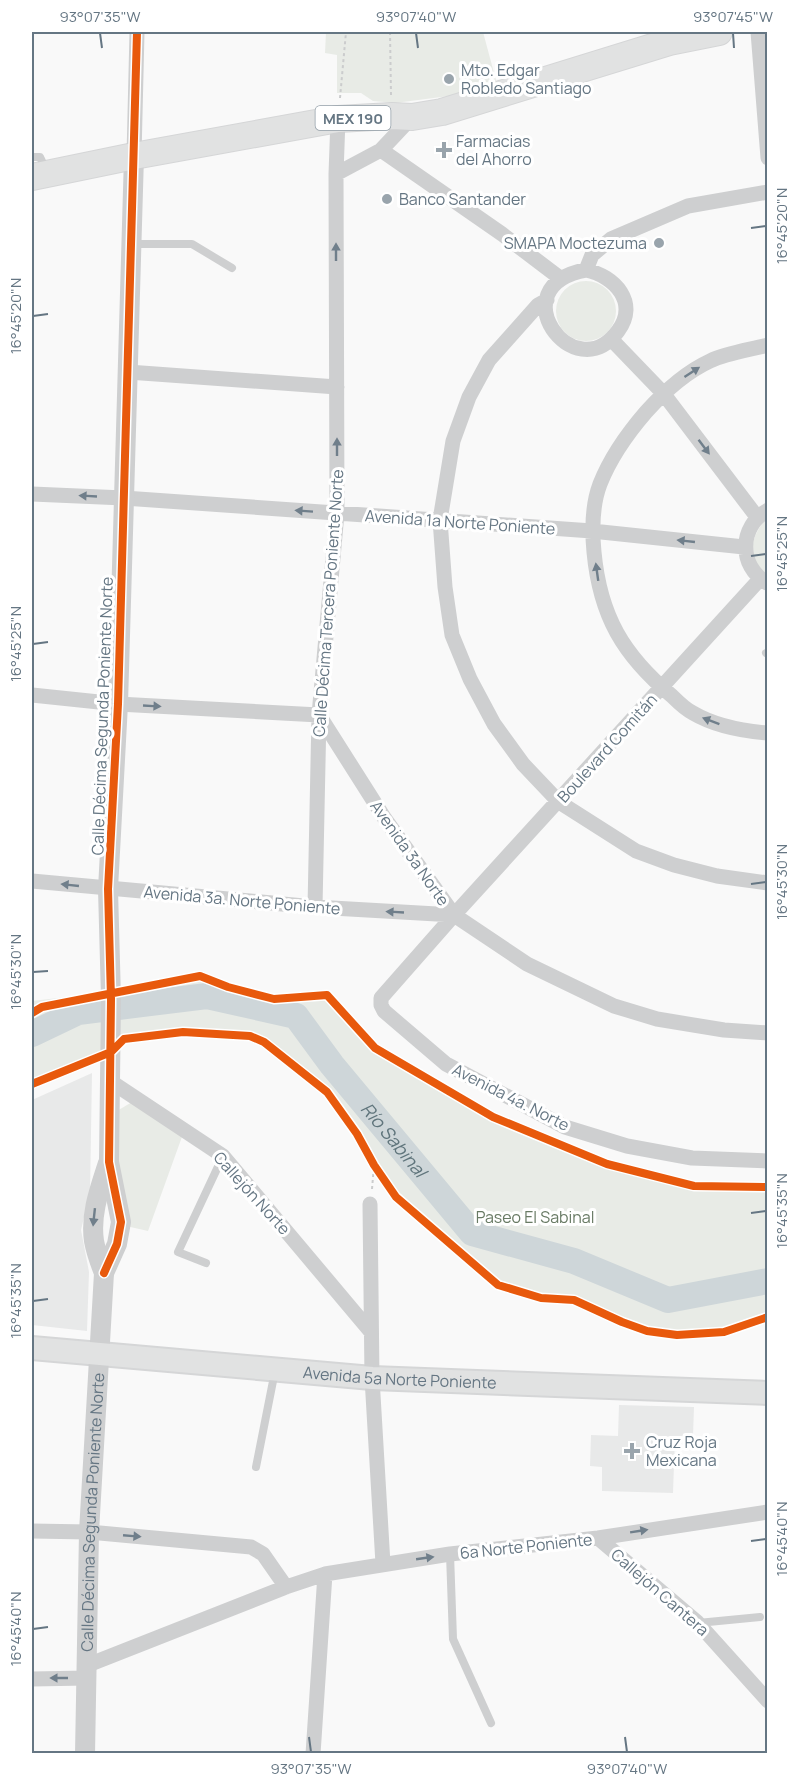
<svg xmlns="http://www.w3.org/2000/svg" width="799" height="1785" font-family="Manrope,sans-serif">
	<rect width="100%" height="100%" fill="#f9f9f9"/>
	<path fill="#e8e9e9" d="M 92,1073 L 90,1192 L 81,1230 L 89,1272 L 87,1331 L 32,1325 L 32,1100 Z
		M 619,1405 L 694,1407 L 693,1436 L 675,1436 L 673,1493 L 602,1491 L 602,1467 L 590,1466 L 591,1435 L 618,1436 Z"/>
	<path fill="#e8ebe6" d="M 326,32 L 483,32 L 497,84 L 449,96 L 395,103 L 373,101 L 361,93 L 337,93 L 337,55 L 325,53 Z
		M556 311a30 30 0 1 1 60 0a30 30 0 1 1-60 0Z
		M 767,518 L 767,575 C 746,558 750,536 767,518 Z
		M 200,976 L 228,987 L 274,999 L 327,995 L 375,1048 L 493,1117 L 607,1164 L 694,1186 L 767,1187 L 767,1317 L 724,1332 L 677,1335 L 647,1331 L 622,1322 L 574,1301 L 541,1298 L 498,1285 L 396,1197 L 330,1096 L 271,1047 L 250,1036 L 183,1032 L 124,1039 L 111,1052 L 32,1084 L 32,1001 L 111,992 Z
		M 132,1102 L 183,1134 L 148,1231 L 126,1226 L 113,1164 L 117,1111 Z"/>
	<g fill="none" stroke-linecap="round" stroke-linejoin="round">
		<path stroke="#ced6d9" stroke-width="26" id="s1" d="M 32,1034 L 78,1012 L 207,996 L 296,1016 L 332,1065 L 472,1233 L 574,1261 L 668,1300 L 768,1281"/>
		<defs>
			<g id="secondary">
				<path id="s3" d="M 32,1348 L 372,1378 L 768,1393"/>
			</g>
			<path id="primary" d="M 32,177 L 134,156 L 338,119 L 392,116 L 412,117 L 442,112 L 669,42 L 719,32"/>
		</defs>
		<use href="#secondary" stroke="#d5d6d7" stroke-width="26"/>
		<use href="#primary" stroke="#d5d6d7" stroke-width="28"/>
		<path stroke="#cbcccd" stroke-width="2" stroke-dasharray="3 3" stroke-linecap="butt" d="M 390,32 L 391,95
			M 340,98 L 346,32
			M 372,1189 L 374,1165"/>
		<path stroke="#cecfd0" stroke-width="8" d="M 32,157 L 40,157 L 46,170
			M 133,244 L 192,244 L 232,268
			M 766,653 L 768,652
			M 206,1263 L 178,1252 L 223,1156
			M 256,1467 L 275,1371
			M 450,1554 L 453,1639 L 491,1723
			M 698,1623 L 760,1617"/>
		<path stroke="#cecfd0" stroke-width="15" d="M 758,32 L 768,158
			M 381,150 L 502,234 L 560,278
			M 134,156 L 137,32
			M 336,174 L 381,150 L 412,117
			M 586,270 C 615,276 639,303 618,331 C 574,391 498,286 586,270 Z
			M 586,270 L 592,255 L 611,239 L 688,206 L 768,192
			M 547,300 L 538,305 L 489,360 L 469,397 L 453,441 L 440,520 L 445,587 L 452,635 L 470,679 L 494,724 L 523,764 L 559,802 L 636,851 L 674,865 L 717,876 L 768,883
			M 611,339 L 663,393 L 757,517
			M 768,345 C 749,350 727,353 710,361 C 686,372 664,392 646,412 C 627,434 611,456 600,484 C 592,505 592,531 594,552 C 600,616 623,655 672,696 C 678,702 685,709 693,713 C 715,726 742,731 768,733
			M 128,372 L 337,387
			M 32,494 L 124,498 L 592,531 L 744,547
			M 760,579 L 454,915 L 381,998 L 381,1005 L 384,1011 L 446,1064 L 565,1127 L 627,1146 L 692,1158 L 768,1161
			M 767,583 C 738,566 739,526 768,510
			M 32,695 L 118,704 L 319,715
			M 319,715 L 385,819 L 454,915 L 527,964 L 614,1006 L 657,1019 L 724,1030 L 768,1033
			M 32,881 L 315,907 L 454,915
			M 315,907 L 319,715 L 337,513 L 336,174 L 338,119
			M 110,1081 L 223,1156 L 371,1332
			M 370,1204 L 372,1378 L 383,1564
			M 32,1531 L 89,1532 L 251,1547 L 263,1554 L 286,1587
			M 598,1538 L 697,1622 L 768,1701
			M 88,1665 L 286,1587 L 325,1574 L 450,1554 L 598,1538 L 768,1512
			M 32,1679 L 87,1678
			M 313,1754 L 325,1574"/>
		<g stroke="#cecfd0" stroke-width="20">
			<path d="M 104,1273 L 117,1244 L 121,1222 L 109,1162 L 111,999 L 108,889 L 118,704 L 134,156"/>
			<path id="s2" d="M 85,1754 L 89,1532 L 104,1273 C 100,1263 96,1252 94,1241 C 90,1214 100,1188 108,1163"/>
		</g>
		<use href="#secondary" stroke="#e1e2e2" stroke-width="22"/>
		<use href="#primary" stroke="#e1e2e2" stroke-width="26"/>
		<defs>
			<path id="cycleway" d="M 32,1013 L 42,1007 L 200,976 L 228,987 L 274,999 L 327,995 L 375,1048 L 493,1117 L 607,1164 L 694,1186 L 768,1187
				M 32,1084 L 111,1052 L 124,1039 L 183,1032 L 250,1036 L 264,1042 L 327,1092 L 357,1134 L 374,1165 L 396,1197 L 498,1285 L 541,1298 L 574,1300 L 622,1322 L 647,1331 L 677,1335 L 724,1332 L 768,1317
				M 104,1273 L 117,1244 L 121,1222 L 109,1162 L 111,999 L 108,889 L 118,704 L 137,32"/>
		</defs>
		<use href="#cycleway" stroke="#fff" stroke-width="11"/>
		<use href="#cycleway" stroke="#e8590c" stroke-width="8"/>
	</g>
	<defs><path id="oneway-solid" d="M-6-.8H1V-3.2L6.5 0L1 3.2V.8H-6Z" transform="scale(1.5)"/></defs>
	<g fill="#707f8b">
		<use href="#oneway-solid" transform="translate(336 252) rotate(-90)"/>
		<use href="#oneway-solid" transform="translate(692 372) rotate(-33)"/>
		<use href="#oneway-solid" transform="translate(337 447) rotate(-90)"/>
		<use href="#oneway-solid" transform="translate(704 447) rotate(53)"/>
		<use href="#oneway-solid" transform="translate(88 496) rotate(-177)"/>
		<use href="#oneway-solid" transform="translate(304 511) rotate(-176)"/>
		<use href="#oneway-solid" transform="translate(686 541) rotate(-174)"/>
		<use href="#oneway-solid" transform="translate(597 572) rotate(-98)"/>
		<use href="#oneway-solid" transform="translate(152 706) rotate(3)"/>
		<use href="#oneway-solid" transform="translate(711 721) rotate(-159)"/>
		<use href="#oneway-solid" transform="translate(70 885) rotate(-174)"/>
		<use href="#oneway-solid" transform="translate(395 912) rotate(-177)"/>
		<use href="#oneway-solid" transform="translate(94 1217) rotate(96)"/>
		<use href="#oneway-solid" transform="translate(639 1531) rotate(-9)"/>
		<use href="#oneway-solid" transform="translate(132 1536) rotate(5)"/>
		<use href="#oneway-solid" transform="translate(425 1558) rotate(-8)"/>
		<use href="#oneway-solid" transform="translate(59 1678) rotate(180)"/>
	</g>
	<path fill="none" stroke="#657683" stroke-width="2" d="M 100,33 L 102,48M 416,33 L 418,48M 733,33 L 734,48M 751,228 L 766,226M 33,316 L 48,314M 751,556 L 766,554M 33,644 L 48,642M 751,884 L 766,882M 33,972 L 48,971M 751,1213 L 766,1211M 33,1301 L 48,1299M 751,1541 L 766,1539M 33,1629 L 48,1627M 309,1737 L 311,1752M 625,1737 L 627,1752"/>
	<g fill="#99a4ac" stroke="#fff" stroke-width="2">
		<circle cx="449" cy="79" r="6"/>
		<path d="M441 141h6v6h6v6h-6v6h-6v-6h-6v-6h6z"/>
		<circle cx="387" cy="199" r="6"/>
		<circle cx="659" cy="243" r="6"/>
		<path d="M629 1442h6v6h6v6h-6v6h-6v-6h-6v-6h6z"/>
	</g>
	<g text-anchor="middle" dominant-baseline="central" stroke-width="6" stroke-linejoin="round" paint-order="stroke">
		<rect fill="#fff" stroke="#939fa8" stroke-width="1.5" x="315.5" y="106" width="75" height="24" rx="4.5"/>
		<g font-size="15" font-weight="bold" fill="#657683">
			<text x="353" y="118">MEX 190</text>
		</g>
		<g font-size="16" fill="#657683" stroke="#fff" text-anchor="start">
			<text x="461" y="70">Mto. Edgar<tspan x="461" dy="18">Robledo Santiago</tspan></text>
			<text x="456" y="141">Farmacias<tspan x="456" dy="18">del Ahorro</tspan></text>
			<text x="399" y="199">Banco Santander</text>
			<text x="647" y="243" text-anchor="end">SMAPA Moctezuma</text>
			<text x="646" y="1442">Cruz Roja<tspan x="646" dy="18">Mexicana</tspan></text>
		</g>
		<g font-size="16" fill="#657683" stroke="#fff">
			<text transform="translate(460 522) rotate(4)">Avenida 1a Norte Poniente</text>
			<text transform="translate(328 603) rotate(-86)">Calle Décima Tercera Poniente Norte</text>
			<text transform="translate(102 716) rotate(-88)">Calle Décima Segunda Poniente Norte</text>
			<text transform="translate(607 748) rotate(-48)">Boulevard Comitán</text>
			<text transform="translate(410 853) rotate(55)">Avenida 3a Norte</text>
			<text transform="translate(242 900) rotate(5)">Avenida 3a. Norte Poniente</text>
			<text transform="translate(511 1097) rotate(27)">Avenida 4a. Norte</text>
			<text transform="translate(252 1193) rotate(48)">Callejón Norte</text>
			<text stroke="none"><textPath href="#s3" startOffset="369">Avenida 5a Norte Poniente</textPath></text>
			<text stroke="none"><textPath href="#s2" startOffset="242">Calle Décima Segunda Poniente Norte</textPath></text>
			<text transform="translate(526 1546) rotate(-6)">6a Norte Poniente</text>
			<text transform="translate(660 1592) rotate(41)">Callejón Cantera</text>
		</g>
		<g font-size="16" fill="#687a64" stroke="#fff">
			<text x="535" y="1217">Paseo El Sabinal</text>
		</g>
		<g font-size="18" font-style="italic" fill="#60757c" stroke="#fff">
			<text stroke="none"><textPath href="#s1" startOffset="430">Río Sabinal</textPath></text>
		</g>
	</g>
	<rect width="799" height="1785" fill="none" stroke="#ffffff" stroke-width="66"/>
	<rect x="33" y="33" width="733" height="1719" fill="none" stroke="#657683" stroke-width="2"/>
	<g font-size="15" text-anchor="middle" fill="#657683">
		<text x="100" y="22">93°07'35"W</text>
		<text x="416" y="22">93°07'40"W</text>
		<text x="733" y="22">93°07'45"W</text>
		<text transform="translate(782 226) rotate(-90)" y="5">16°45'20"N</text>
		<text transform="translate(16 316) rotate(-90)" y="5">16°45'20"N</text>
		<text transform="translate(782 554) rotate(-90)" y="5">16°45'25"N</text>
		<text transform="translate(16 644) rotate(-90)" y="5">16°45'25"N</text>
		<text transform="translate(782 882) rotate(-90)" y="5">16°45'30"N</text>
		<text transform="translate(16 972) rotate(-90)" y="5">16°45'30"N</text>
		<text transform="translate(782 1211) rotate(-90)" y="5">16°45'35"N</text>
		<text transform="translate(16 1301) rotate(-90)" y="5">16°45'35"N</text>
		<text transform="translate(782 1539) rotate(-90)" y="5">16°45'40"N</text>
		<text transform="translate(16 1629) rotate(-90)" y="5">16°45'40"N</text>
		<text x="311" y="1774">93°07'35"W</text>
		<text x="627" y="1774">93°07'40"W</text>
	</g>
</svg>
